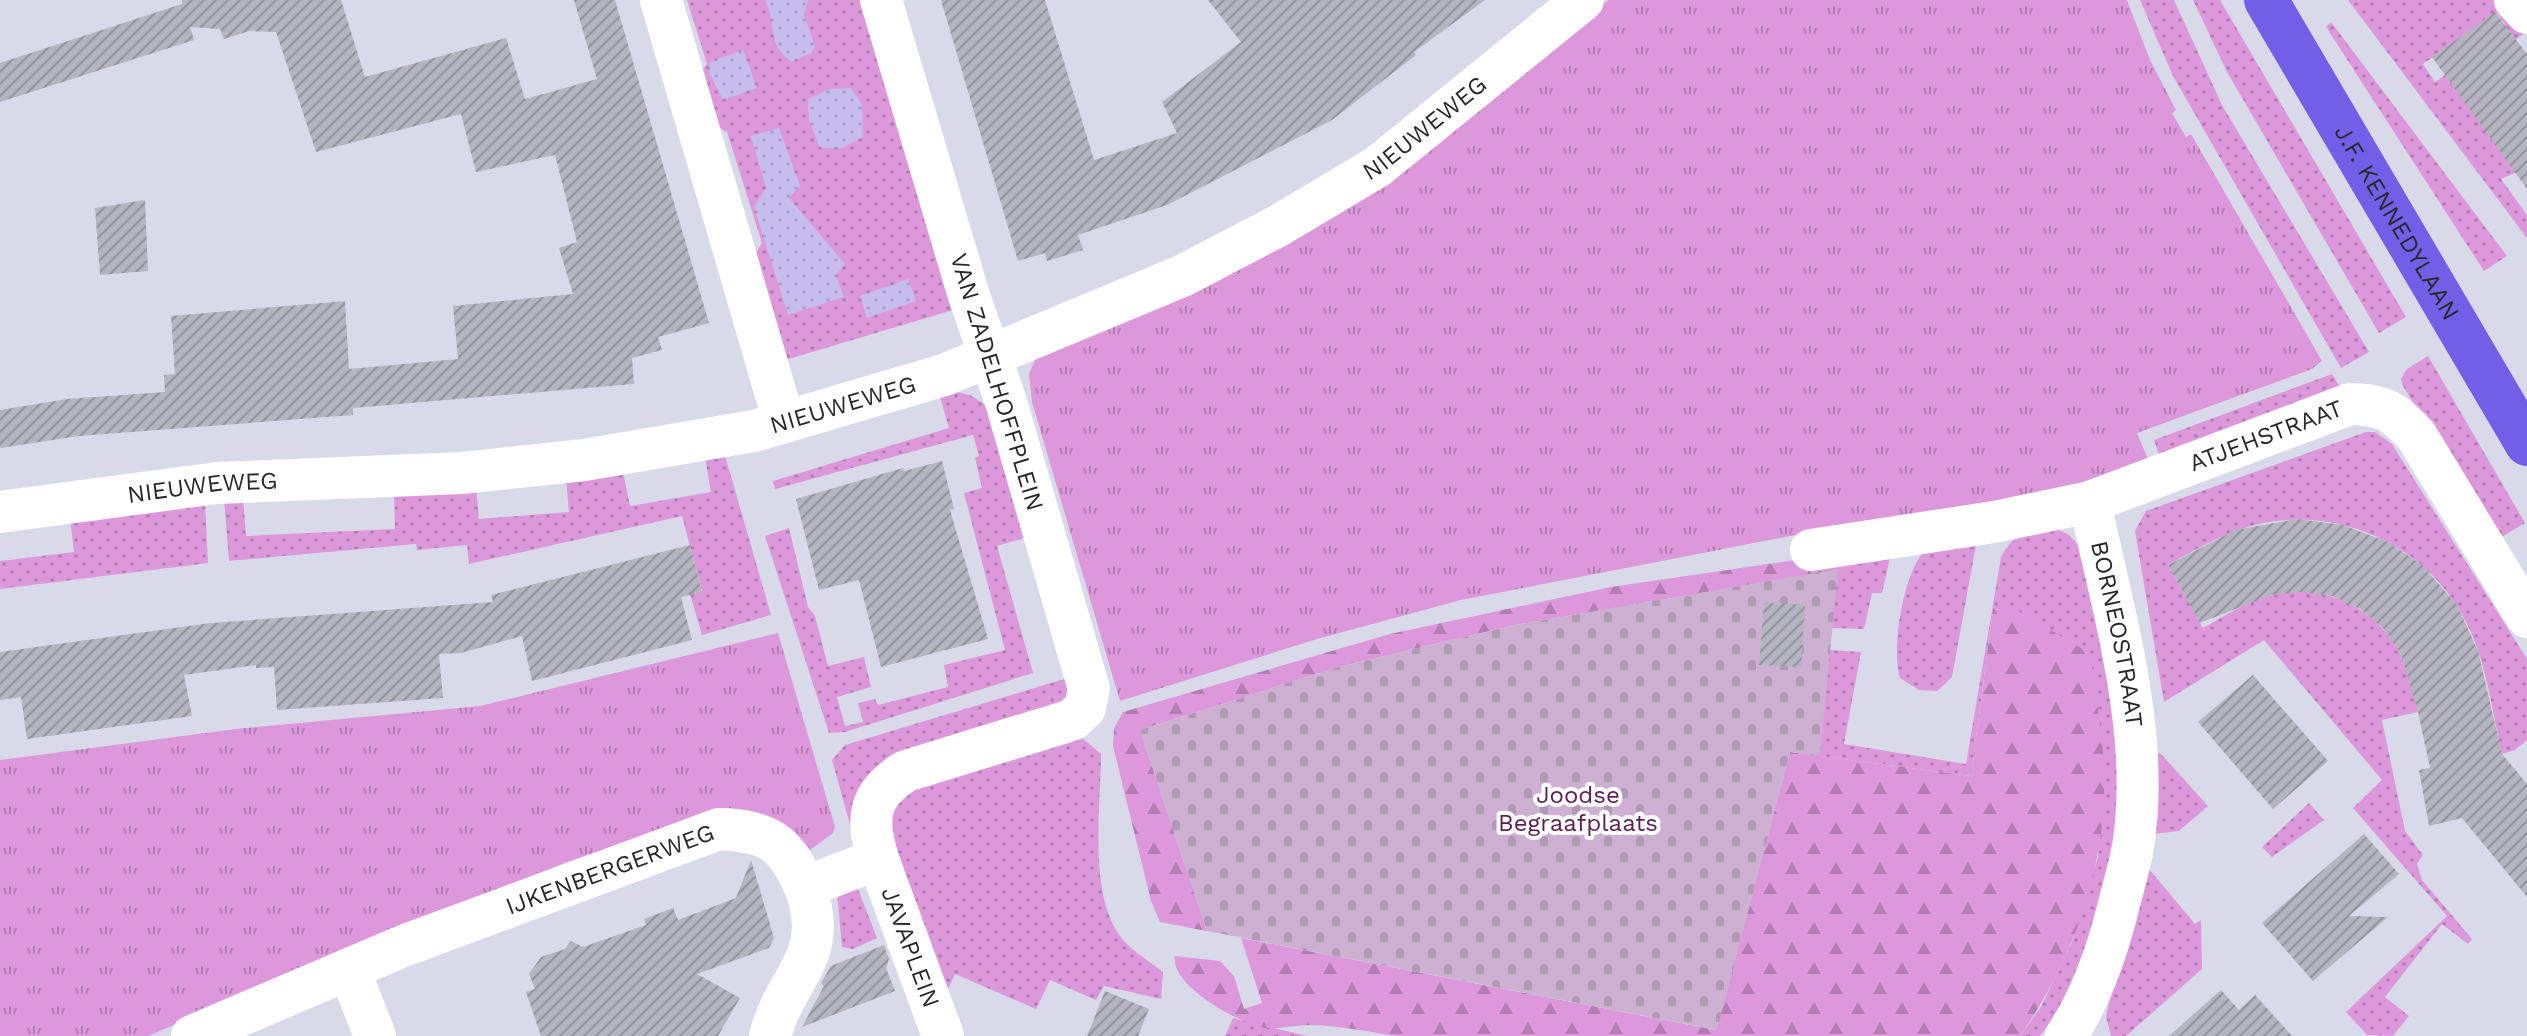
<svg xmlns="http://www.w3.org/2000/svg" width="2527" height="1036" font-family="'Work Sans',sans-serif">
	<defs>
		<pattern id="grass-dots" width="8" height="8" patternUnits="userSpaceOnUse" patternTransform="scale(2)"><rect width="8" height="8" fill="#dd98db"/><path d="M2 2h.1M6 6h.1" fill="none" stroke="#b37cb2" stroke-width="1.8" stroke-linecap="round"/></pattern>
		<pattern id="forest-firs" width="22" height="20" patternUnits="userSpaceOnUse" patternTransform="scale(2)"><rect width="22" height="20" fill="#dd98db"/><path d="M5 1l3.5 6h-7zM16 11l3.5 6h-7z" fill="#b37cb2"/></pattern>
		<pattern id="sand-dots" width="8" height="8" patternUnits="userSpaceOnUse" patternTransform="scale(2)"><rect width="8" height="8" fill="#c7bded"/><path d="M2 2h.1M6 6h.1" fill="none" stroke="#aba2cb" stroke-width="1.8" stroke-linecap="round"/></pattern>
		<pattern id="cemetery-stones" width="16" height="16" patternUnits="userSpaceOnUse" patternTransform="scale(2)"><rect width="16" height="16" fill="#ceb1d2"/><path d="M2 7V4a2 2 0 0 1 4 0v3zM10 15v-3a2 2 0 0 1 4 0v3z" fill="#b198b4"/></pattern>
		<pattern id="park-tufts" width="24" height="20" patternUnits="userSpaceOnUse" patternTransform="scale(2)"><rect width="24" height="20" fill="#dd98db"/><path d="M3 7l-1-3M5 7V3M7 7l1-3M15 17l-1-3M17 17v-4M19 17l1-3" fill="none" stroke="#b37cb2"/></pattern>
		<pattern id="building-hatch" width="6" height="6" patternUnits="userSpaceOnUse" patternTransform="scale(2)"><rect width="6" height="6" fill="#b5b5c1"/><path d="M-1 1l2-2M0 6l6-6M5 7l2-2" fill="none" stroke="#93939d"/></pattern>
	</defs>
	<rect width="100%" height="100%" fill="#d9dae9"/>
	<path fill="url(#grass-dots)" d="M 687,0 L 860,0 L 953,310 L 782,361 L 752,259 L 762,243 L 727,132 L 711,123 L 697,76 L 707,64 Z
		M 2140,0 L 2174,0 L 2222,105 L 2369,352 L 2341,368 L 2173,76 Z
		M 2193,0 L 2220,0 L 2406,317 L 2379,333 L 2227,72 Z
		M 2348,0 L 2498,0 L 2526,32 L 2516,39 L 2500,29 L 2505,24 L 2496,12 L 2423,64 L 2435,82 L 2445,75 L 2517,172 L 2501,179 L 2527,215 L 2527,238 Z
		M 2331,22 L 2507,256 L 2484,271 L 2326,27 Z
		M 2428,356 L 2525,523 L 2498,539 L 2403,386 L 2401,379 L 2407,369 Z
		M 2332,374 L 2343,392 L 2161,461 L 2154,440 Z
		M 953,391 L 970,395 L 987,406 L 1030,536 L 997,546 L 1033,673 L 845,732 L 829,733 L 765,536 L 789,528 L 808,607 L 815,616 L 828,666 L 864,657 L 871,687 L 837,697 L 845,726 L 863,722 L 858,703 L 875,699 L 878,705 L 948,687 L 944,665 L 1005,650 L 964,493 L 982,488 L 975,458 L 979,456 L 973,435 L 775,489 L 773,481 L 949,428 L 939,393 Z
		M 2366,432 L 2375,432 L 2392,444 L 2527,659 L 2527,740 L 2515,750 L 2502,754 C 2492,711 2487,664 2467,624 C 2429,545 2336,503 2251,526 C 2221,534 2195,550 2168,565 L 2203,628 C 2224,616 2246,602 2269,596 C 2320,581 2376,607 2400,653 C 2410,671 2413,692 2418,712 L 2382,720 L 2405,831 L 2423,855 L 2417,864 L 2422,880 L 2472,939 L 2468,944 L 2442,924 L 2385,997 L 2409,1016 L 2393,1036 L 2367,1035 L 2346,1012 L 2447,916 L 2353,808 L 2382,780 L 2264,640 L 2164,702 L 2135,531 L 2146,511 Z
		M 724,452 L 771,615 L 702,635 L 690,594 L 702,591 L 682,516 L 469,564 L 467,545 L 417,550 L 416,544 L 229,561 L 224,498 L 243,498 L 246,536 L 395,529 L 394,491 L 476,487 L 479,519 L 569,512 L 566,479 L 623,472 L 630,506 L 711,492 L 705,457 Z
		M 205,502 L 208,563 L 0,589 L 0,561 L 74,552 L 70,518 Z
		M 2052,526 L 2069,535 L 2080,547 C 2100,645 2135,761 2112,862 C 2107,883 2098,905 2092,926 C 2080,964 2065,1005 2040,1036 L 2020,1036 L 2041,1007 L 2072,942 L 2098,857 L 2104,771 L 1993,609 L 1971,776 L 1797,753 L 1813,573 L 1809,558 L 1891,554 L 1882,593 L 1872,593 L 1864,629 L 1832,628 L 1830,650 L 1861,652 L 1844,744 L 1966,764 L 2001,557 C 2014,533 2027,531 2052,526 Z
		M 1976,545 L 1952,677 L 1937,691 L 1919,690 L 1900,678 C 1891,650 1903,577 1922,554 Z
		M 1071,677 L 1073,689 L 1061,708 L 903,755 L 856,846 L 832,760 L 845,745 Z
		M 1072,729 L 1101,754 C 1101,807 1087,899 1124,941 C 1135,953 1151,962 1163,972 L 1161,999 L 1104,986 L 1096,1000 L 1050,980 L 1036,1009 L 955,974 L 944,998 L 884,829 L 894,803 L 917,782 Z
		M 2154,752 L 2161,754 L 2208,806 L 2179,831 L 2154,834 Z
		M 2309,803 L 2324,820 L 2272,857 L 2262,847 Z
		M 2149,869 L 2195,924 L 2201,920 L 2202,969 L 2126,1036 L 2111,1036 L 2106,1016 L 2111,996 Z
		M 856,884 L 877,938 L 853,949 L 842,947 L 837,892 Z
		M 1233,1018 L 1307,1036 L 1225,1036 Z"/>
	<path fill="url(#forest-firs)" d="M 1809,558 L 1812,574 L 1515,625 L 1342,666 L 1140,730 L 1207,931 L 1160,922 L 1151,901 L 1113,746 L 1114,728 L 1123,712 L 1390,634 L 1611,587 Z
		M 2011,607 L 2086,651 L 2091,659 C 2095,696 2103,733 2104,770 C 2108,863 2073,961 2020,1036 L 1396,1036 C 1368,1032 1338,1025 1310,1025 C 1295,1025 1281,1029 1266,1028 C 1241,1025 1169,985 1175,956 L 1220,961 L 1234,976 L 1244,1009 L 1262,1003 L 1241,938 L 1716,1030 L 1790,752 L 1971,776 L 1993,609 Z"/>
	<path fill="url(#sand-dots)" d="M 765,0 L 808,0 L 804,15 L 815,46 L 811,53 L 792,62 C 766,45 777,22 765,0 Z
		M 743,50 L 757,88 L 723,100 L 709,72 L 710,62 Z
		M 851,88 L 862,104 L 863,137 L 842,148 L 820,148 L 809,120 L 808,99 L 830,89 Z
		M 779,128 L 800,186 L 789,198 L 845,264 L 836,275 L 844,297 L 788,315 L 754,207 L 766,188 L 751,136 Z
		M 908,279 L 916,301 L 867,318 L 860,296 Z"/>
	<path fill="url(#cemetery-stones)" d="M 1838,569 L 1820,755 L 1790,752 L 1717,1030 L 1207,931 L 1140,730 L 1342,666 L 1515,625 Z"/>
	<path fill="url(#park-tufts)" d="M 1609,0 L 2127,0 L 2150,60 L 2176,110 L 2172,113 L 2186,137 L 2191,134 L 2322,361 L 2312,369 L 2137,433 L 2151,466 L 2034,498 L 1796,535 L 1461,600 L 1317,639 L 1120,701 L 1032,402 L 1029,374 L 1037,355 Z
		M 778,633 L 835,827 L 833,833 L 810,850 C 787,823 761,808 725,808 L 567,862 L 406,926 L 148,1036 L 0,1036 L 0,760 L 236,729 L 480,706 Z"/>
	<path fill="url(#building-hatch)" d="M 182,0 L 341,0 L 365,77 L 506,38 L 525,99 L 597,79 L 574,0 L 615,0 L 709,323 L 658,337 L 662,350 L 632,358 L 634,384 L 353,408 L 353,415 L 79,436 L 0,448 L 0,410 L 67,399 L 165,392 L 164,375 L 175,374 L 171,316 L 345,301 L 349,369 L 458,359 L 453,306 L 573,294 L 559,248 L 577,242 L 555,155 L 476,172 L 461,114 L 316,152 L 276,32 L 249,31 L 224,39 L 220,29 L 190,27 L 194,40 L 0,102 L 0,63 L 182,4 Z
		M 941,0 L 1045,0 L 1094,160 L 1177,133 L 1162,102 L 1241,42 L 1208,0 L 1485,0 L 1414,52 L 1416,55 L 1332,120 L 1167,205 L 1078,235 L 1083,250 L 1047,261 L 1045,253 L 1018,261 Z
		M 2495,12 L 2527,54 L 2527,189 L 2432,57 Z
		M 145,200 L 148,271 L 100,275 L 95,208 Z
		M 942,461 L 954,509 L 950,510 L 988,639 L 881,667 L 859,580 L 819,590 L 796,499 L 903,468 L 904,471 Z
		M 2297,519 L 2343,525 L 2388,542 L 2422,565 L 2457,605 L 2478,651 L 2502,754 L 2527,784 L 2527,897 L 2462,818 L 2429,826 L 2419,770 L 2430,768 L 2418,712 L 2401,654 L 2383,628 L 2360,609 L 2332,596 L 2301,592 L 2271,595 L 2200,623 L 2168,565 L 2235,530 Z
		M 690,545 L 702,592 L 681,597 L 692,640 L 532,681 L 522,636 L 461,653 L 439,654 L 443,698 L 277,710 L 274,667 L 256,668 L 256,665 L 184,675 L 192,716 L 27,739 L 21,697 L 0,700 L 0,652 L 211,623 L 493,602 L 491,595 Z
		M 1764,602 L 1805,605 L 1801,667 L 1759,665 Z
		M 2253,675 L 2328,761 L 2273,809 L 2198,722 Z
		M 2364,834 L 2399,874 L 2349,916 L 2388,917 L 2313,981 L 2262,923 Z
		M 751,860 L 774,938 L 769,948 L 697,974 L 740,998 L 718,1036 L 541,1036 L 526,992 L 535,989 L 529,974 L 541,957 L 565,949 L 571,941 L 583,947 L 646,925 L 644,919 L 673,908 L 678,920 L 736,898 Z
		M 884,945 L 889,959 L 886,968 L 895,991 L 802,1027 L 824,986 L 821,983 L 831,966 Z
		M 2221,990 L 2239,1010 L 2255,995 L 2292,1036 L 2169,1036 Z
		M 1105,991 L 1149,1009 L 1138,1036 L 1087,1036 Z"/>
	<g fill="none" stroke-linecap="round" stroke-linejoin="round">
		<g stroke="#fff" stroke-width="42">
			<path d="M 661,0 L 784,422"/>
			<path d="M 2515,0 L 2527,13"/>
			<path id="s1" d="M 2090,502 L 2350,404 C 2384,405 2392,410 2416,435 L 2527,617"/>
			<path id="s2" d="M 0,512 L 217,483 L 462,473 L 584,460 L 754,431 L 944,375 L 1182,276 L 1278,226 L 1377,167 L 1583,0"/>
			<path id="s3" d="M 1811,550 L 1994,522 L 2090,502 C 2113,613 2151,733 2133,847 C 2129,869 2122,891 2117,912 C 2106,955 2091,998 2066,1036"/>
			<path id="s4" d="M 878,859 L 943,1036"/>
			<path d="M 349,969 L 375,1036"/>
			<path id="s5" d="M 192,1036 L 403,946 L 719,829 C 769,832 784,840 805,887 L 878,859 C 866,819 867,795 906,771 L 1072,720 L 1085,708 L 1089,689 L 1006,402 L 969,296 L 881,0"/>
			<path d="M 770,1036 C 786,975 831,957 805,887"/>
		</g>
		<path stroke="#735fe7" stroke-width="44" id="s6" d="M 2266,0 L 2527,444"/>
	</g>
	<g text-anchor="middle" dominant-baseline="central" stroke-width="8" stroke-linejoin="round" paint-order="stroke">
		<g font-size="24" fill="#272727" stroke="#fff">
			<text stroke="none"><textPath href="#s2" startOffset="1500">NIEUWEWEG</textPath></text>
			<text stroke="none"><textPath href="#s6" startOffset="258">J.F. KENNEDYLAAN</textPath></text>
			<text transform="translate(997 382) rotate(73)">VAN ZADELHOFFPLEIN</text>
			<text stroke="none"><textPath href="#s2" startOffset="852">NIEUWEWEG</textPath></text>
			<text stroke="none"><textPath href="#s1" startOffset="188">ATJEHSTRAAT</textPath></text>
			<text stroke="none"><textPath href="#s2" startOffset="204">NIEUWEWEG</textPath></text>
			<text stroke="none"><textPath href="#s3" startOffset="418">BORNEOSTRAAT</textPath></text>
			<text stroke="none"><textPath href="#s5" startOffset="450">IJKENBERGERWEG</textPath></text>
			<text stroke="none"><textPath href="#s4" startOffset="94">JAVAPLEIN</textPath></text>
		</g>
		<g font-size="24" fill="#5e1d53" stroke="#fff">
			<text x="1578" y="795">Joodse<tspan x="1578" dy="28">Begraafplaats</tspan></text>
		</g>
	</g>
</svg>
